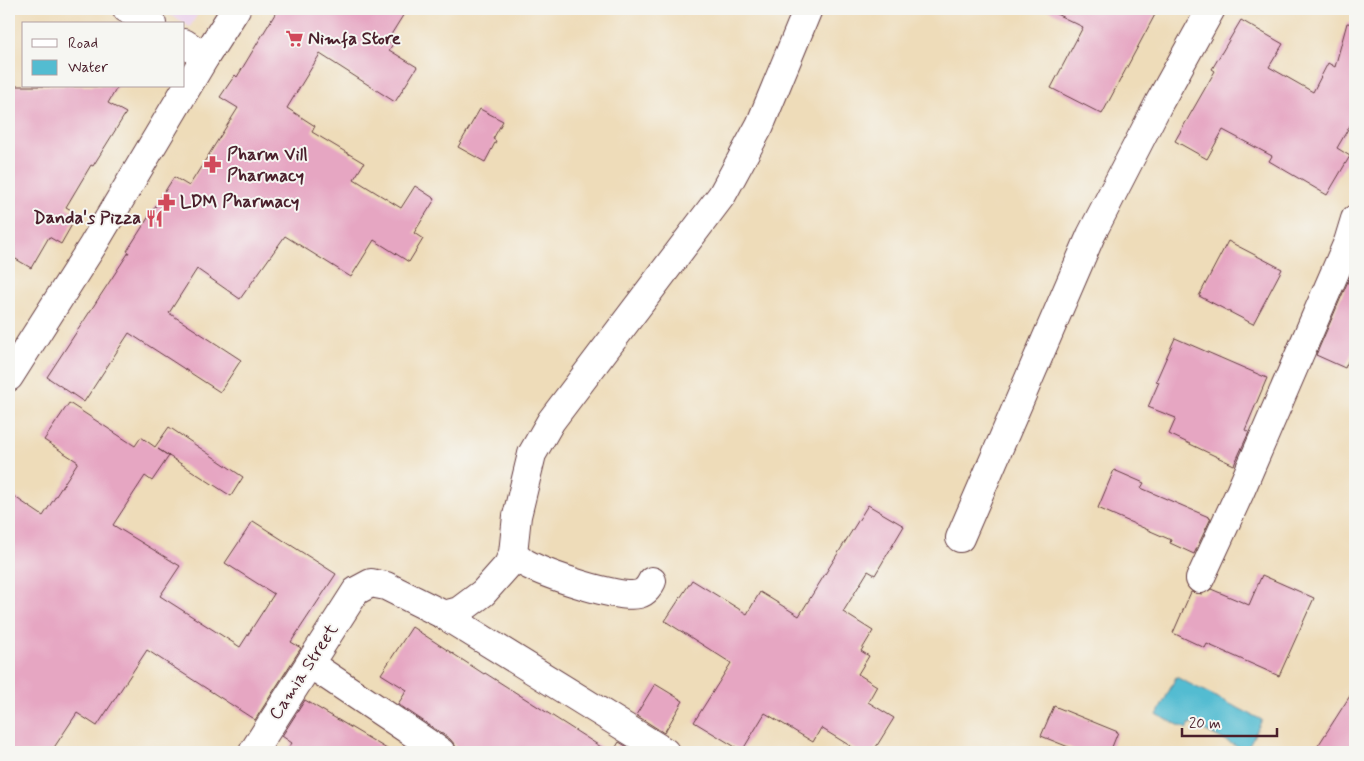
<svg xmlns="http://www.w3.org/2000/svg" width="1364" height="761" font-family="Mynerve,sans-serif">
	<rect width="100%" height="100%" fill="#f6f6f2"/>
	<filter id="ink" filterUnits="userSpaceOnUse"><feTurbulence type="fractalNoise" baseFrequency=".02" numOctaves="2"/><feDisplacementMap in="SourceGraphic" scale="10" xChannelSelector="R" yChannelSelector="G"/><feConvolveMatrix kernelMatrix="1 2 1 2 8 2 1 2 1" color-interpolation-filters="sRGB"/></filter>
	<filter id="wash" filterUnits="userSpaceOnUse"><feTurbulence type="fractalNoise" baseFrequency=".0096" numOctaves="4" result="noise"/><feDisplacementMap in="SourceGraphic" scale="20" xChannelSelector="R" yChannelSelector="G"/><feGaussianBlur stdDeviation="1.12" result="paint"/><feColorMatrix in="noise" values="0 0 0 0 0 0 0 0 0 0 0 0 0 0 0 0 0 1.4 0 .05"/><feComposite in="paint" operator="in"/></filter>
	<g filter="url(#wash)">
		<rect width="100%" height="100%" fill="#eedcb9"/>
		<path fill="#ebd1eb" d="M 160,9 L 201,9 L 190,27 Z"/>
		<path fill="#53bcd1" stroke="#4e6e7e" d="M 1176,677 L 1262,720 L 1246,751 L 1190,723 L 1187,729 L 1157,715 Z"/>
		<g id="blocks">
			<path fill="#e6a6c2" d="M 278,9 L 407,9 L 387,41 L 393,44 L 389,50 L 417,67 L 395,102 L 320,54 L 287,108 L 315,126 L 312,132 L 364,163 L 354,179 L 401,208 L 415,186 L 435,199 L 414,233 L 423,239 L 409,262 L 374,240 L 351,277 L 285,236 L 240,299 L 197,269 L 169,313 L 241,360 L 220,392 L 129,333 L 84,402 L 47,377 L 129,252 L 127,251 L 174,177 L 189,186 L 238,108 L 220,97 L 235,75 L 237,77 Z
				M 1046,9 L 1158,9 L 1102,114 L 1051,88 L 1083,27 Z
				M 1241,20 L 1283,44 L 1269,67 L 1313,92 L 1328,63 L 1335,67 L 1347,23 L 1355,24 L 1355,117 L 1337,148 L 1350,156 L 1327,195 L 1269,161 L 1272,156 L 1223,130 L 1207,159 L 1175,141 L 1215,71 L 1212,69 Z
				M 9,86 L 118,86 L 108,103 L 126,113 L 93,166 L 91,165 L 66,207 L 78,214 L 61,244 L 49,237 L 31,268 L 9,255 Z
				M 480,109 L 503,121 L 493,139 L 496,141 L 485,162 L 458,147 Z
				M 1228,241 L 1282,269 L 1253,324 L 1199,296 Z
				M 1355,265 L 1355,346 L 1345,368 L 1316,355 Z
				M 1175,338 L 1267,378 L 1245,430 L 1249,432 L 1234,465 L 1169,434 L 1176,418 L 1148,407 L 1159,382 L 1156,381 Z
				M 69,403 L 135,446 L 141,437 L 155,447 L 169,427 L 243,477 L 231,496 L 158,449 L 169,456 L 152,481 L 145,476 L 113,525 L 180,566 L 160,596 L 240,647 L 274,594 L 225,563 L 253,521 L 336,574 L 291,642 L 301,648 L 255,720 L 147,650 L 97,726 L 77,713 L 51,752 L 9,752 L 9,493 L 43,516 L 78,462 L 44,440 Z
				M 1114,470 L 1144,483 L 1141,488 L 1211,518 L 1194,554 L 1170,543 L 1171,540 L 1098,508 Z
				M 868,505 L 904,526 L 875,575 L 868,571 L 843,612 L 873,631 L 861,651 L 869,656 L 858,674 L 877,686 L 868,702 L 894,718 L 873,752 L 860,752 L 821,728 L 813,742 L 765,713 L 742,751 L 694,722 L 731,663 L 665,621 L 692,580 L 747,614 L 760,592 L 799,616 Z
				M 1262,575 L 1314,598 L 1279,676 L 1207,644 L 1205,648 L 1173,633 L 1191,592 L 1202,594 L 1211,589 L 1249,605 Z
				M 412,627 L 484,674 L 485,673 L 609,752 L 456,752 L 455,745 L 450,739 L 398,704 L 407,690 L 381,674 Z
				M 655,684 L 683,701 L 664,733 L 636,715 Z
				M 1355,688 L 1355,752 L 1314,752 Z
				M 305,700 L 392,752 L 286,752 L 292,743 L 282,736 Z
				M 1054,706 L 1118,732 L 1110,752 L 1081,752 L 1041,736 Z
				M 619,742 L 636,752 L 613,752 Z"/>
		</g>
	</g>
	<g filter="url(#ink)">
		<use href="#blocks" fill-opacity="0" stroke="#633b40" stroke-width="1"/>
		<g fill="none" stroke-linecap="round" stroke-linejoin="round">
			<defs>
				<path id="minor" d="M 127,9 L 152,24
					M 184,43 L 205,57
					M 960,538 L 1091,235 L 1159,103 L 1211,9
					M 513,553 C 517,556 521,560 525,563 C 545,574 619,600 639,594 C 646,592 649,587 652,581
					M 1200,579 L 1240,492 L 1348,242 L 1355,219
					M 444,615 L 459,611 L 483,593 L 508,565 L 513,553 L 517,516 L 532,454 L 551,421 L 722,195 L 760,125 L 808,9
					M 310,664 L 441,752
					M 253,752 L 356,591 L 371,583 L 386,586 L 444,615 L 665,752"/>
				<path id="major" d="M 9,377 L 93,245 L 205,57 L 236,9"/>
			</defs>
			<use href="#minor" stroke="#633b40" stroke-width="30"/>
			<use href="#major" stroke="#633b40" stroke-width="30"/>
			<use href="#minor" stroke="#fff" stroke-width="28"/>
			<use href="#major" stroke="#fff" stroke-width="28"/>
		</g>
	</g>
	<defs>
		<symbol id="supermarket-bare" viewBox="-9 -9 18 18"><path d="M-6-5.5h2.5l.6 2H6L4.5 2H-2.5L-4.4-4H-6ZM-1.5 3.2a1.3 1.3 0 1 0 .1 0ZM3 3.2a1.3 1.3 0 1 0 .1 0Z" fill="#d1495b" stroke="#f6f6f2" stroke-width="2.5" paint-order="stroke"/></symbol>
		<symbol id="pharmacy-bare" viewBox="-9 -9 18 18"><path d="M-2-6h4v4h4v4h-4v4h-4v-4h-4v-4h4Z" fill="#d1495b" stroke="#f6f6f2" stroke-width="2.5" paint-order="stroke"/></symbol>
		<symbol id="restaurant-bare" viewBox="-9 -9 18 18"><path d="M-5-6h1v4h1v-4h1v4h1v-4h1v5L-1.5 .5V6h-2V.5L-5-1ZM5-6V6H3V1.5H1.5Q1.5-4 5-6Z" fill="#d1495b" stroke="#f6f6f2" stroke-width="2.5" paint-order="stroke"/></symbol>
	</defs>
	<g fill-rule="evenodd">
		<use href="#supermarket-bare" x="282" y="26" width="25" height="25"/>
		<use href="#pharmacy-bare" x="200" y="152" width="25" height="25"/>
		<use href="#pharmacy-bare" x="154" y="190" width="25" height="25"/>
		<use href="#restaurant-bare" x="142" y="206" width="25" height="25"/>
	</g>
	<g text-anchor="middle" dominant-baseline="central" stroke-width="4" stroke-linejoin="round" paint-order="stroke">
		<g font-size="18" font-weight="bold" fill="#4a1f2b" stroke="#f6f6f2" text-anchor="start">
			<text x="308" y="39">Nimfa Store</text>
			<text x="227" y="155">Pharm Vill<tspan x="227" dy="21">Pharmacy</tspan></text>
			<text x="180" y="202">LDM Pharmacy</text>
			<text x="141" y="218" text-anchor="end">Danda's Pizza</text>
		</g>
		<g font-size="18" fill="#4a1f2b" stroke="#f6f6f2">
			<text transform="translate(304 672) rotate(-57)">Camia Street</text>
		</g>
	</g>
	<rect width="1364" height="761" fill="none" stroke="#f6f6f2" stroke-width="30"/>
	<rect x="22" y="22" width="162" height="65" fill="#f6f6f2" stroke="#b1a0a2"/>
	<rect x="32" y="39" width="25" height="8" fill="#ffffff" stroke="#b1a0a2"/>
	<text x="68" y="48" font-size="15" fill="#4a1f2b">Road</text>
	<rect x="32" y="60" width="25" height="15" fill="#53bcd1" stroke="#b1a0a2"/>
	<text x="68" y="72" font-size="15" fill="#4a1f2b">Water</text>
	<path d="M1182 728v8h95v-8" fill="none" stroke="#4a1f2b" stroke-width="2.5"/>
	<text x="1189" y="728" font-size="15" fill="#4a1f2b" stroke="#f6f6f2" stroke-width="4" paint-order="stroke">20 m</text>
</svg>
